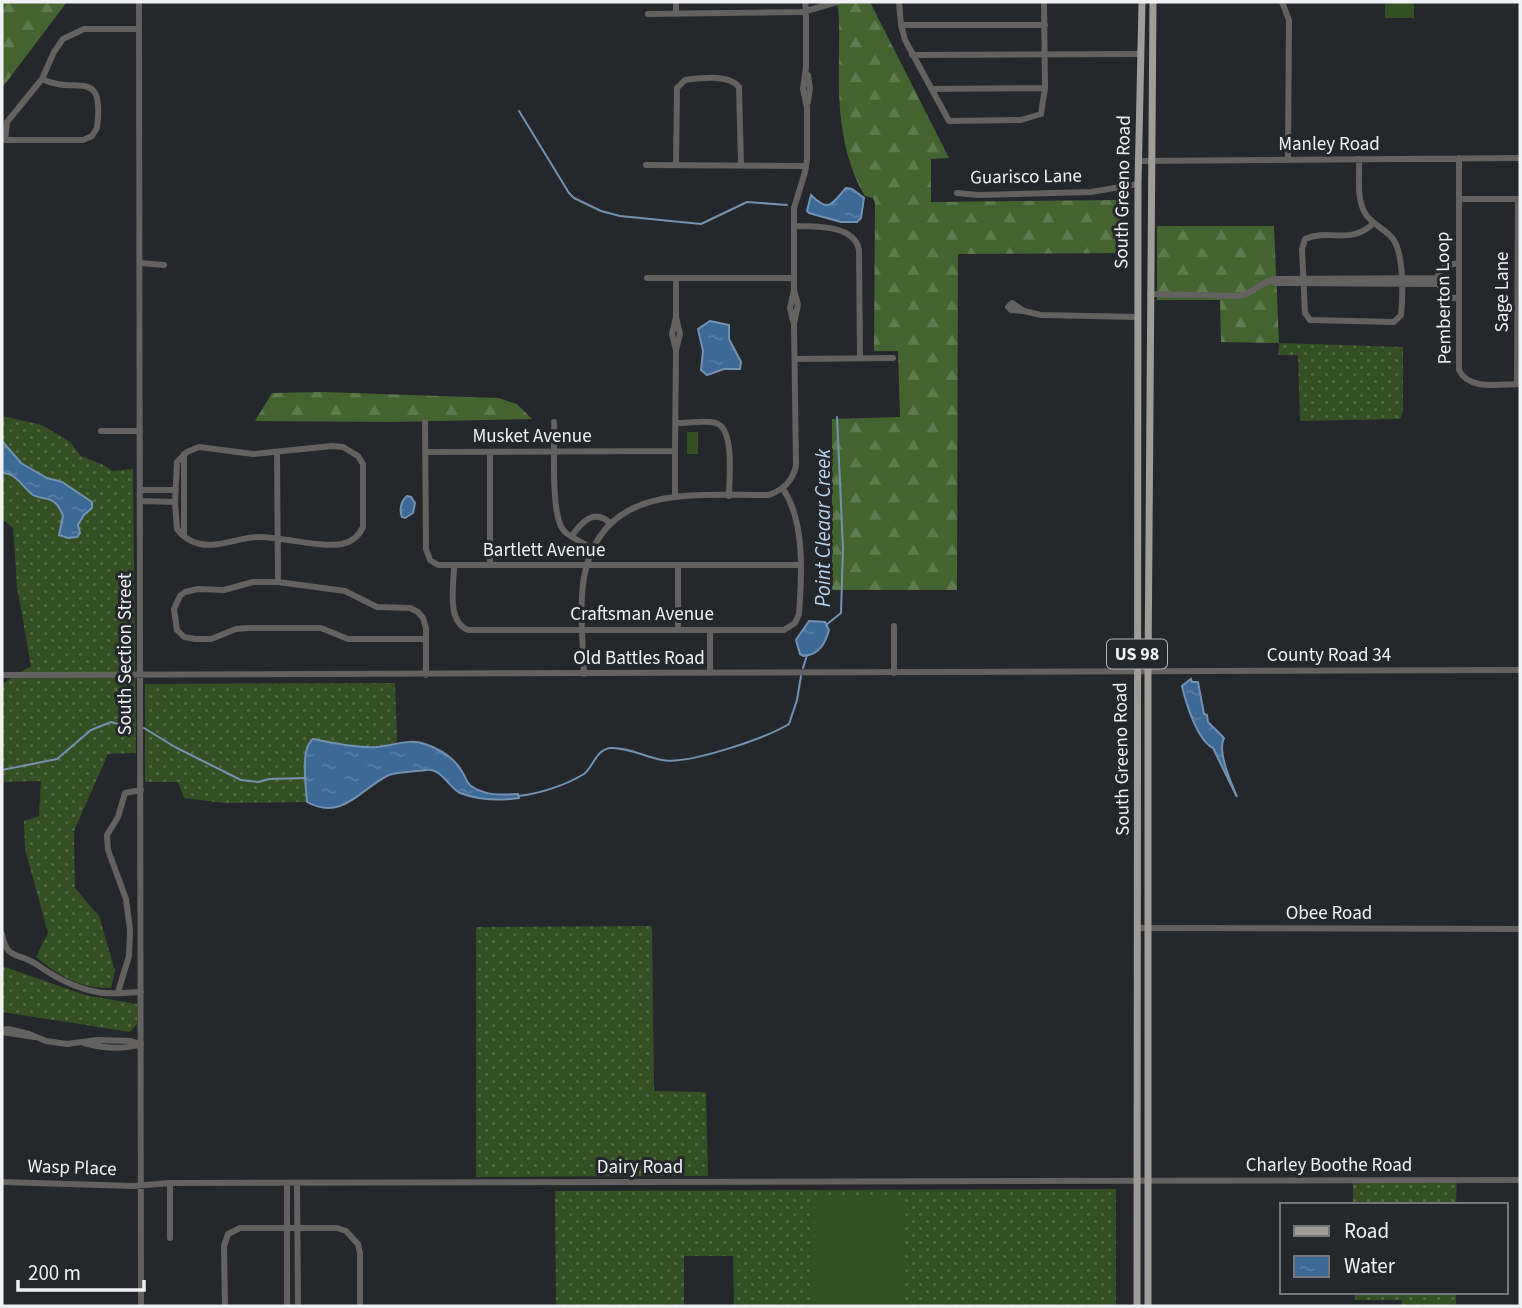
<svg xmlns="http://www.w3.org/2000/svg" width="1522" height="1308" font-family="'Source Sans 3',sans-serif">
	<defs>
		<pattern id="grass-dots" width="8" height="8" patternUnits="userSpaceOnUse" patternTransform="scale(1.75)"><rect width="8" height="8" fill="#344f21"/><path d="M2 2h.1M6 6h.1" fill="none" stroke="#526942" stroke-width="1.8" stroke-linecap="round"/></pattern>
		<pattern id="forest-firs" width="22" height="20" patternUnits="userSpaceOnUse" patternTransform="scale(1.75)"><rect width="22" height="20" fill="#44642f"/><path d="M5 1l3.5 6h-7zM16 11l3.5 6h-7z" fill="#5f7b4e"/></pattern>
		<pattern id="water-ripples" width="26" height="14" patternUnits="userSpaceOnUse" patternTransform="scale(1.75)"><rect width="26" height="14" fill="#3d6996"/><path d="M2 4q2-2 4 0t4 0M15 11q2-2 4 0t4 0" fill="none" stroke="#597fa5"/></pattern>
	</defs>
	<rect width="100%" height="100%" fill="#24272b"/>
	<path fill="url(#grass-dots)" d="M 1279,343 L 1403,347 L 1403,411 L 1400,419 L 1300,421 L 1298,355 L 1278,355 Z
		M 2,416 L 42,425 L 70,442 L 81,456 L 104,465 L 112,471 L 133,469 L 136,753 L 108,754 L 74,831 L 75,888 L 99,916 L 115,971 L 111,988 C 80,989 59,976 36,957 L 48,933 L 25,849 L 24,821 L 39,816 L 41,781 L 2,782 L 2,684 L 31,666 L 17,587 L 13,528 L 2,519 Z
		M 395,683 L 397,742 C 369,751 341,744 313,739 L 308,742 L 305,769 L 307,802 L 224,803 L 184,798 L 178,782 L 145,782 L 145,684 Z
		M 652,926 L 654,1091 L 706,1092 L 708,1176 L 476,1177 L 476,927 Z
		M 2,966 L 85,995 L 137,1004 L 137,1024 L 130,1032 L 2,1012 Z
		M 1353,1178 L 1457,1178 L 1456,1205 L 1353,1205 Z
		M 1116,1189 L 1116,1306 L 734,1306 L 733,1256 L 684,1256 L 684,1306 L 556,1306 L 555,1191 Z
		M 1355,1292 L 1456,1292 L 1456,1306 L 1402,1306 L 1402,1300 L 1355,1300 Z"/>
	<path fill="url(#forest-firs)" d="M 67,2 L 2,88 L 2,3 Z
		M 837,2 L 870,2 L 949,158 L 931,159 L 931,202 L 1121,200 L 1120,253 L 958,254 L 957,590 L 832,590 L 832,419 L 900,417 L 898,351 L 874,351 L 875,203 L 873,198 L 865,196 C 840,153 838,105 839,57 C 839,38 840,20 837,2 Z
		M 1157,226 L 1274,226 L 1279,343 L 1221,342 L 1220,300 L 1157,300 Z
		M 323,392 L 498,398 L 517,404 L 532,419 L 391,422 L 255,421 L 272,393 Z"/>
	<path fill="#344f21" d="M 1385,2 L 1414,2 L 1414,18 L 1385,18 Z
		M 687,432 L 698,432 L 698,454 L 687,454 Z
		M 815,1198 L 905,1198 L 905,1306 L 814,1306 Z"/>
	<path fill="url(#water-ripples)" stroke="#7292b2" stroke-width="2" d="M 846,188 L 852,189 L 864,198 L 861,218 L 857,222 L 841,222 L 809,213 L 807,211 L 811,195 C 830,214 832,203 846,188 Z
		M 710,321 L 729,325 L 729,339 L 741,362 L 740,369 L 724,369 L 707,375 L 701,370 L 703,351 L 698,329 Z
		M 2,441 L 21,463 L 47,478 L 62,482 L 92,502 L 92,508 L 84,515 L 78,525 L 80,533 L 77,537 L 68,538 L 59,535 L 63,516 C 61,511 59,505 54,502 C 48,497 40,499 33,495 C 22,487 17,473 2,473 Z
		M 407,496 L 411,497 L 415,503 L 413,513 L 405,518 L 402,517 C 399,510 401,501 407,496 Z
		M 809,621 L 825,622 L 829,630 C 825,644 819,655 803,656 L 800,654 L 796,640 Z
		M 1191,679 L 1192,682 L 1198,682 L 1204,714 L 1207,715 L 1208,722 L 1224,738 C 1217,752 1231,782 1237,797 L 1213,748 C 1197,740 1186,703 1182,686 Z
		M 313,739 C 334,743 356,748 377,747 C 394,746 408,738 425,744 C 441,750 454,757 463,773 C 466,778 466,782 471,786 C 485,796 502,795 518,794 L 519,798 C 499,801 479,800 460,793 C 449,788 441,767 426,770 C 415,772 399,771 389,775 C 362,787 343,822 307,802 C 306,786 300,748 313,739 Z"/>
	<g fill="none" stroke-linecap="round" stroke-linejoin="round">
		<path stroke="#7292b2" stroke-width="2" d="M 519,111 L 569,193 L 574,198 L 601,211 L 620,216 L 701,224 L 747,202 L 787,205
			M 826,625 L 841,613 L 843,548 L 837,417
			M 803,668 L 807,655
			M 144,728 L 175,747 L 241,780 L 258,782 L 269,779 L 306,778
			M 2,770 L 57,759 L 91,730 L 111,722 L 132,728
			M 518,796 C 539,794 566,785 584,774 C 593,767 596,750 610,748 C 628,747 645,757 662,760 C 688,765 766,738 789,724 L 797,700 L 801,676"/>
		<path stroke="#646260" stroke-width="6" d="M 139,2 L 141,1306
			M 676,2 L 676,14
			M 899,2 L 901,25 L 905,40 L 949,121 L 1021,120 L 1041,114
			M 1282,2 L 1289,20 L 1288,160
			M 648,14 L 801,12 L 806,11 L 805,2
			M 901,25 L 1045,25
			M 912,55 L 1140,54
			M 808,75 L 810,88 L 808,102
			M 42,79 C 76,96 105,65 97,128 L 92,136 L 83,140 L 5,140 L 7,122 L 42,79 L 54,52 L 63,39 L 84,29 L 139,29
			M 932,89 L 1045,88
			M 1041,114 L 1045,88 L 1044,2
			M 1459,158 L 1459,370 C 1469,391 1500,384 1520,384
			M 1359,159 C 1360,176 1356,198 1365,213 C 1372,225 1386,229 1393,239 C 1404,254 1403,297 1401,315 L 1394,322 L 1310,320 L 1305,313 L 1302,249 L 1305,239 C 1330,228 1349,246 1374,223
			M 1138,161 L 1520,158
			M 646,165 L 806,166
			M 676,165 L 677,88 L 685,80 C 701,78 729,74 739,87 L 741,165
			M 957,193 L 978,195 L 1091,192 L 1138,184
			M 1459,199 L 1520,199
			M 794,226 C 814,226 855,225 859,250 L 860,358
			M 140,263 L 164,265
			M 1459,263 C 1447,265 1441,266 1437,278 L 1442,293 L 1450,298 L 1459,298
			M 647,278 L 793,278
			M 676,278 L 676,317
			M 1275,283 L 1437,284
			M 1150,294 L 1240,296 C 1254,293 1262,281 1276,279 L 1437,278
			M 1012,303 L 1024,311 L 1011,310 L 1008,307 Z
			M 1024,311 L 1041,315 L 1138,317
			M 793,321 L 790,308 L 794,290 L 794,208 L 805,172 L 807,160 L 807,108 L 803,89 L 806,67 L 806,11 L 837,2
			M 795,359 L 893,358
			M 1517,384 L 1518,199
			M 425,422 L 426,549 L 430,560 L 438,565 L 799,565
			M 554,422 C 555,445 550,516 564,531 C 571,538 584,543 592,548
			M 677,423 C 688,423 705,420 716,423 C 735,429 729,479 729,496
			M 101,431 L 140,431
			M 675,451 L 675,496
			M 425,452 L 675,451 L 676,350 L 672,334 L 676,317 L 680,334 L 676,350
			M 490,452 L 490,565
			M 277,453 L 278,582 L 345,591 L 377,607 L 410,608 L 418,612 L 423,618 L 426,628 L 426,675
			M 184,454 L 184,536
			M 140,490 L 175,490
			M 140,501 L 175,502 L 177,529 C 183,537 190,542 200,544 C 219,548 240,537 259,537 C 283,537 321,548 342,544 C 351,542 359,536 363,527 L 363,464 L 358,456 L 343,447 L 332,446 L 253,454 L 199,447 L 187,452 L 177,462 L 175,502
			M 572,536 C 582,521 595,508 611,524
			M 454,566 C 454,586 446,621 468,630 L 784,630 L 795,623 L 799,614 C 802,575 805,521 783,489
			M 278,582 L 253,582 L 224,590 L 198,589 L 185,592 L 180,596 L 174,609 L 177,630 L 184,637 L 195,639 L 211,639 L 236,629 L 248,628 L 321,628 L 348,639 L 425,639
			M 894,626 L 894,673
			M 678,630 L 678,565
			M 710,673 L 710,630
			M 584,674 C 583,643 579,608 584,577 C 602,481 696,496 769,495 C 784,489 792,482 796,466 L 794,323 L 798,305 L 794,290
			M 2,675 L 1520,670
			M 1138,928 L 1520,929
			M 2,934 C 7,961 18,952 36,964 C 55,977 74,988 97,992 C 111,995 127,992 141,992
			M 118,992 L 129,956 L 130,930 L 126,899 L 108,850 L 107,835 L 118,817 L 125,793 L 141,790
			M 2,1030 L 8,1029 L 29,1034 L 46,1041 L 67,1044 L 97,1040 L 131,1041 L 141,1044
			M 2,1032 L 34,1037
			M 84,1043 C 102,1048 123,1050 141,1044
			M 2,1182 L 134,1186 L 170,1183 L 1520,1180
			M 170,1183 L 170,1238
			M 287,1183 L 287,1306
			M 297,1183 L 298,1306
			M 225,1306 L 224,1246 L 228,1234 L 240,1228 L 337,1228 L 346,1231 L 358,1244 L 360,1253 L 360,1306"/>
		<path stroke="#a09c98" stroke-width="7" d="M 1137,1306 L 1138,184 L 1142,2
			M 1148,1306 L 1148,671 L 1153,2"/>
	</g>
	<g text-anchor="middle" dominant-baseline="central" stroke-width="6" stroke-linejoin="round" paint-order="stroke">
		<rect fill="#24272b" stroke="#b2b4b8" stroke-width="2" x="1107" y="639.5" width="60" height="29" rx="5"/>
		<g font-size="18" font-weight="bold" fill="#eff1f4">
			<text x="1137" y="654">US 98</text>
		</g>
		<g font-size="19" fill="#eff1f4" stroke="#24272b">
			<text x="1329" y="144">Manley Road</text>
			<text transform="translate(1026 177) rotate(-1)">Guarisco Lane</text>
			<text transform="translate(1123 192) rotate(-89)">South Greeno Road</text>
			<text transform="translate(1502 292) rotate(-90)">Sage Lane</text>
			<text transform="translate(1444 298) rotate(-91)">Pemberton Loop</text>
			<text x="532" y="436">Musket Avenue</text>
			<text x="544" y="550">Bartlett Avenue</text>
			<text x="642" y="614">Craftsman Avenue</text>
			<text transform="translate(125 654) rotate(-90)">South Section Street</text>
			<text x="1329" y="655">County Road 34</text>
			<text x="639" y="658">Old Battles Road</text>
			<text transform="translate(1122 759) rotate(-91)">South Greeno Road</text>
			<text x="1329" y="913">Obee Road</text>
			<text x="1329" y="1165">Charley Boothe Road</text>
			<text x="640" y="1167">Dairy Road</text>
			<text transform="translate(72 1168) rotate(2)">Wasp Place</text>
		</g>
		<g font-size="21" font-style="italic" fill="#bbd4f0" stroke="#24272b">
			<text transform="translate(823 528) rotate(-90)">Point Cleaar Creek</text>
		</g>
	</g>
	<rect width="1522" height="1308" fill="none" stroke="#eff1f4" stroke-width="7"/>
	<rect x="1280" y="1203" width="228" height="91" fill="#24272b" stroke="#75787b" stroke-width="2"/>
	<rect x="1294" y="1226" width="35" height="10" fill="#a09c98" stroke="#75787b" stroke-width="2"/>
	<text x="1344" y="1238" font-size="21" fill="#eff1f4">Road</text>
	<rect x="1294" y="1256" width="35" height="21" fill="url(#water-ripples)" stroke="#75787b" stroke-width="2"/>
	<text x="1344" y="1273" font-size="21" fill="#eff1f4">Water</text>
	<path d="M18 1280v10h126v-10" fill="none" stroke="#eff1f4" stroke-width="3.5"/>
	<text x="28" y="1280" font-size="21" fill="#eff1f4" stroke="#24272b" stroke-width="5" paint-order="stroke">200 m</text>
</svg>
